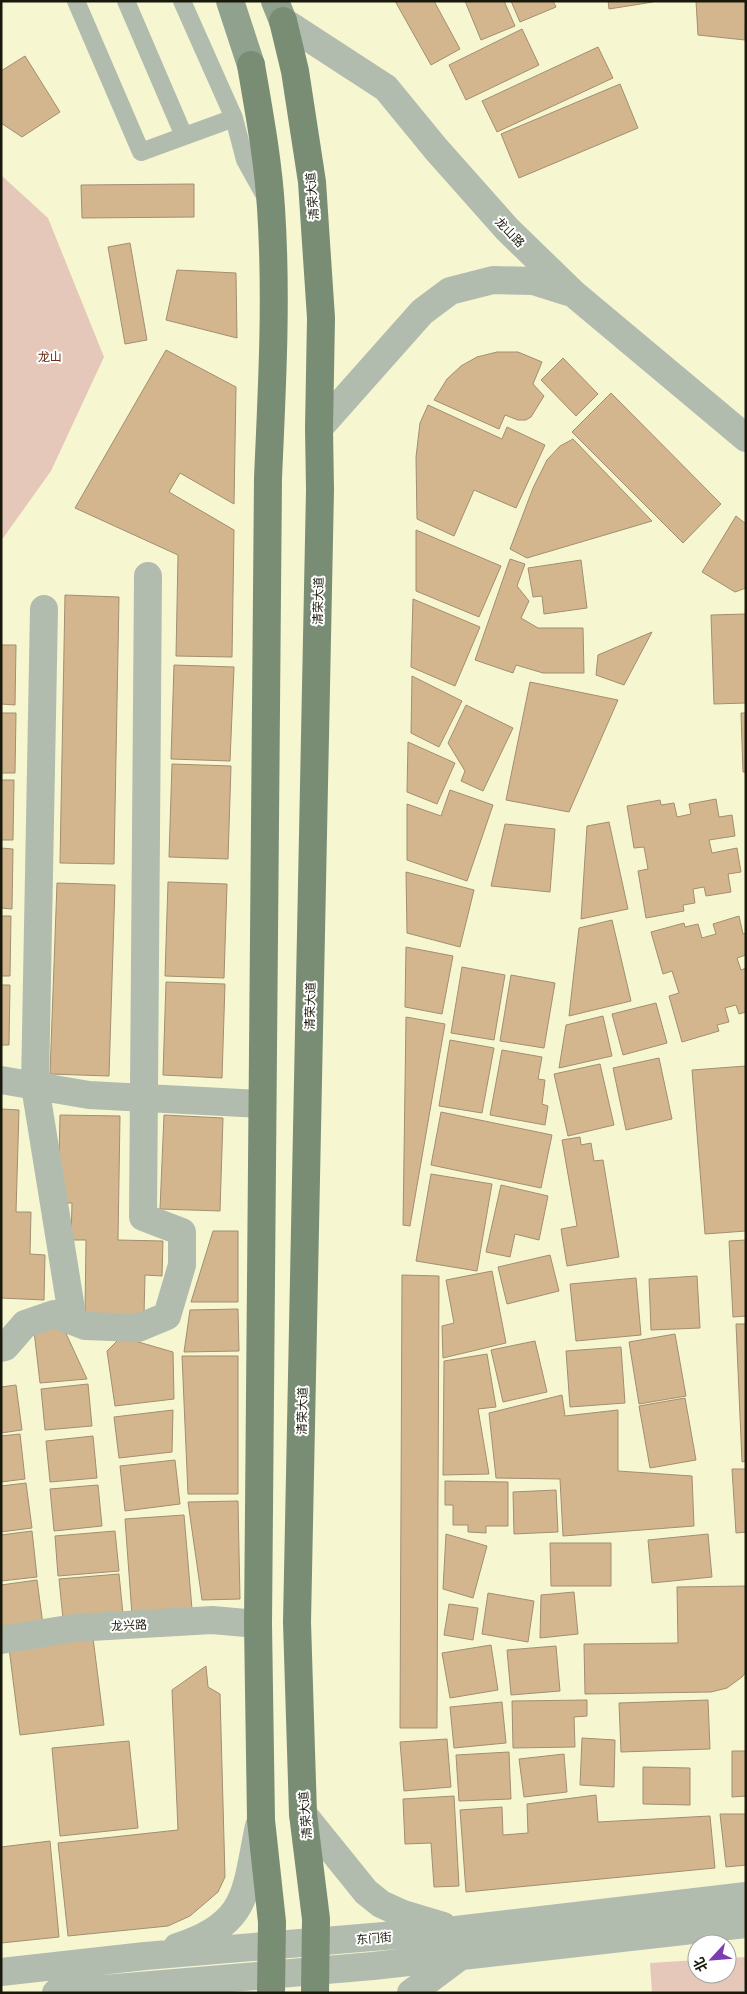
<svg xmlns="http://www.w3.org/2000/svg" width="747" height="1994" font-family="'Open Sans','Noto Sans SC',sans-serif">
	<rect width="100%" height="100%" fill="#f6f7d1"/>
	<path fill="#e6c8bb" d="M 1,175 L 48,218 L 104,357 L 51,471 L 1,541 Z
		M 746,1957 L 746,1993 L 652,1993 L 650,1963 L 697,1960 L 697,1974 L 727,1974 L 727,1958 Z"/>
	<path fill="#d3b68e" stroke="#a38e6f" d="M 395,1 L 434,1 L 460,49 L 431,65 Z
		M 465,1 L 504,1 L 515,26 L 481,40 Z
		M 511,1 L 553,1 L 556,7 L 520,22 Z
		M 608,1 L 653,1 L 653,2 L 609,9 Z
		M 696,1 L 746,1 L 745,40 L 698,35 Z
		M 522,29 L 539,65 L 466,100 L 449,65 Z
		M 598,47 L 613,78 L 497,132 L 482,101 Z
		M 25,56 L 60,112 L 22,137 L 1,123 L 1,71 Z
		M 620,84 L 638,128 L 519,178 L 501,134 Z
		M 194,184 L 194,217 L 82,218 L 81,185 Z
		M 130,243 L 147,340 L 125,344 L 108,247 Z
		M 177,270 L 236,273 L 237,338 L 166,320 Z
		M 166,350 L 236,387 L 234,504 L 180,473 L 169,492 L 234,530 L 232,657 L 176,656 L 178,555 L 75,508 Z
		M 497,352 L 518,352 L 542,362 L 533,384 L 544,396 L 531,417 L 526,420 L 518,420 L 505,415 L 499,429 L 434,400 L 447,379 L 461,366 L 477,357 Z
		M 563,358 L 598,394 L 576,416 L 541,380 Z
		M 611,393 L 721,504 L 683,543 L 572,432 Z
		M 428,405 L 502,439 L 507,427 L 545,445 L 516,508 L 474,490 L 454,536 L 417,519 L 416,457 L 420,423 Z
		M 573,439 L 652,521 L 527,558 L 510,549 L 533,488 L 547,460 L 560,446 Z
		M 736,516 L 746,524 L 746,588 L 735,592 L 702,572 Z
		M 416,530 L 501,566 L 479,617 L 416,591 Z
		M 510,559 L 525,564 L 517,586 L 529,601 L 521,618 L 538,628 L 583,628 L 584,673 L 543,673 L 516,665 L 513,673 L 475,660 Z
		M 581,560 L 587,608 L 544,614 L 542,596 L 533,597 L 528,568 Z
		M 65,595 L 119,597 L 114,864 L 60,863 Z
		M 413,599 L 480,627 L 455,686 L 411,667 Z
		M 746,614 L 746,703 L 714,704 L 711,615 Z
		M 652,632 L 624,685 L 596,675 L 598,655 Z
		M 1,645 L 16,645 L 15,705 L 1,704 Z
		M 174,665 L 234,667 L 230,761 L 171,759 Z
		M 412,676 L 462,701 L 439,747 L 411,733 Z
		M 530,682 L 618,700 L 569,812 L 506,800 Z
		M 466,705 L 513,728 L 483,791 L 461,781 L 465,771 L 448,743 Z
		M 1,713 L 16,713 L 15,773 L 1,773 Z
		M 741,713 L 746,713 L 746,772 L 743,772 Z
		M 408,742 L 455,763 L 437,804 L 407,792 Z
		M 172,764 L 231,766 L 228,859 L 169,857 Z
		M 1,780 L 14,780 L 13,840 L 1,840 Z
		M 450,790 L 493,805 L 467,881 L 407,860 L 407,804 L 441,816 Z
		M 716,799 L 719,817 L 732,815 L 735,836 L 709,840 L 712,853 L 737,848 L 741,872 L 728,874 L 731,892 L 706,896 L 704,887 L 693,889 L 695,903 L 683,905 L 684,911 L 646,918 L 638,871 L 648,869 L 644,847 L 634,848 L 627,806 L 660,800 L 661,805 L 674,803 L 677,817 L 691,814 L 689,804 Z
		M 609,822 L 628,909 L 581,919 L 587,826 Z
		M 505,824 L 555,829 L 550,892 L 491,886 Z
		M 1,848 L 13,849 L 12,909 L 1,908 Z
		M 406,872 L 474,890 L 460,947 L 407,933 Z
		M 168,882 L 227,884 L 224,978 L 165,976 Z
		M 57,883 L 115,885 L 109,1076 L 50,1074 Z
		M 1,916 L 11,916 L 10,976 L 1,976 Z
		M 739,916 L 743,934 L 746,933 L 746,955 L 737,958 L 741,970 L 746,968 L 746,1012 L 739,1014 L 736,1005 L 725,1008 L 729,1022 L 717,1025 L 719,1031 L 682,1042 L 669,996 L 679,993 L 672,971 L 663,974 L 651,932 L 684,923 L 685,927 L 698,924 L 702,938 L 716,934 L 713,924 Z
		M 612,920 L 631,1001 L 569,1016 L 579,928 Z
		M 406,947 L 453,956 L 442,1014 L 405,1007 Z
		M 462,967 L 505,975 L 494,1040 L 451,1033 Z
		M 511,975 L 555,983 L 544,1048 L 500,1041 Z
		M 166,982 L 225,984 L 222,1078 L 163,1075 Z
		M 1,985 L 10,985 L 9,1045 L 1,1045 Z
		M 656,1003 L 667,1043 L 623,1055 L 612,1014 Z
		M 603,1016 L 612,1056 L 559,1068 L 566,1025 Z
		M 406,1017 L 445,1024 L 410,1226 L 403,1225 Z
		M 450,1040 L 494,1048 L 482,1113 L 439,1106 Z
		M 502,1050 L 542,1057 L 538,1079 L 545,1080 L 542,1104 L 548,1106 L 545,1125 L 490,1115 Z
		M 659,1058 L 672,1119 L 626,1130 L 613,1068 Z
		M 600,1064 L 614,1125 L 568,1136 L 554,1074 Z
		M 746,1066 L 746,1231 L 705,1234 L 692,1070 Z
		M 1,1109 L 19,1110 L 16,1212 L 31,1212 L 30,1254 L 45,1255 L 44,1300 L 1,1298 Z
		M 441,1112 L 552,1135 L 541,1188 L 431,1165 Z
		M 60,1115 L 120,1116 L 118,1240 L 163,1241 L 162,1276 L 145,1275 L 144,1315 L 85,1314 L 86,1240 L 71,1240 L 72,1203 L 58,1203 Z
		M 164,1115 L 223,1118 L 220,1211 L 160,1209 Z
		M 580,1137 L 581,1145 L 591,1143 L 594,1161 L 603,1160 L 619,1257 L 567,1266 L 561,1229 L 577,1226 L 562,1140 Z
		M 431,1174 L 492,1184 L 477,1271 L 416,1261 Z
		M 501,1185 L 548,1196 L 539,1240 L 515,1234 L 510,1257 L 486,1252 Z
		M 213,1231 L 238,1231 L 238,1302 L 191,1302 Z
		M 746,1240 L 746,1316 L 733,1317 L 729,1241 Z
		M 550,1255 L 559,1291 L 507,1304 L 498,1267 Z
		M 492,1271 L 506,1343 L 443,1358 L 442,1326 L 454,1323 L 446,1280 Z
		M 402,1275 L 439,1276 L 437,1728 L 400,1728 Z
		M 697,1276 L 700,1328 L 651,1330 L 649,1279 Z
		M 636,1278 L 641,1335 L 576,1341 L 570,1284 Z
		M 238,1309 L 239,1351 L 184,1352 L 190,1310 Z
		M 736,1324 L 746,1324 L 746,1461 L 742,1462 Z
		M 63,1327 L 87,1379 L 40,1383 L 34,1331 Z
		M 675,1334 L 686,1396 L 639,1404 L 629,1342 Z
		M 121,1337 L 173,1352 L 174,1399 L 115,1406 L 107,1351 Z
		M 535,1341 L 547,1392 L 503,1402 L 491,1350 Z
		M 621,1347 L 625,1403 L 570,1407 L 566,1351 Z
		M 487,1354 L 496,1407 L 478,1409 L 489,1474 L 443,1475 L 444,1361 Z
		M 182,1356 L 238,1356 L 238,1494 L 188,1494 Z
		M 88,1384 L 92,1426 L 45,1430 L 41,1389 Z
		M 16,1385 L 22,1430 L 1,1433 L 1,1387 Z
		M 562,1395 L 565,1416 L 618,1410 L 618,1471 L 692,1476 L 694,1526 L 563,1536 L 560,1479 L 496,1478 L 489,1413 Z
		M 685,1398 L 696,1460 L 650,1468 L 639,1406 Z
		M 173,1410 L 172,1452 L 119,1458 L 114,1417 Z
		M 20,1434 L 25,1479 L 1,1482 L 1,1436 Z
		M 93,1436 L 97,1478 L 50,1482 L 46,1441 Z
		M 175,1460 L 180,1504 L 125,1511 L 120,1466 Z
		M 732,1469 L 746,1469 L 746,1532 L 736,1533 Z
		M 445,1481 L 508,1482 L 508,1526 L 486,1526 L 486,1533 L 468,1532 L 468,1525 L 453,1525 L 453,1505 L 445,1505 Z
		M 26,1483 L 32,1528 L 1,1532 L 1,1486 Z
		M 98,1485 L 102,1526 L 54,1531 L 50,1489 Z
		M 556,1490 L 558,1532 L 514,1534 L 513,1492 Z
		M 238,1501 L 240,1599 L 202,1600 L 188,1502 Z
		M 184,1515 L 192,1609 L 132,1615 L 125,1519 Z
		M 32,1531 L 37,1577 L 1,1581 L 1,1535 Z
		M 115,1531 L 119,1571 L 58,1576 L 55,1536 Z
		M 446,1534 L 487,1546 L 473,1598 L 443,1589 Z
		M 708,1534 L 712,1577 L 652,1583 L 648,1540 Z
		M 550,1543 L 611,1543 L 611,1586 L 551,1586 Z
		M 119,1574 L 123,1614 L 63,1619 L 59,1579 Z
		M 37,1580 L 43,1625 L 1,1631 L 1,1585 Z
		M 746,1586 L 746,1672 L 742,1677 L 727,1688 L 711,1692 L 585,1694 L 584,1644 L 678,1643 L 677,1587 Z
		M 574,1592 L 578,1634 L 540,1638 L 541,1595 Z
		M 488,1593 L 534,1601 L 528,1642 L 482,1634 Z
		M 449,1604 L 478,1608 L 473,1640 L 444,1635 Z
		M 93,1638 L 104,1725 L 20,1735 L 9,1648 Z
		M 491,1645 L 498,1690 L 450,1698 L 442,1653 Z
		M 556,1646 L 560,1691 L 511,1695 L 507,1650 Z
		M 206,1666 L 208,1687 L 220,1694 L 225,1877 L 218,1892 L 190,1916 L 168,1926 L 68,1936 L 58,1843 L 178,1830 L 172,1690 Z
		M 587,1700 L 587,1716 L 574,1717 L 575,1747 L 513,1748 L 512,1701 Z
		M 708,1700 L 710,1749 L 621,1752 L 619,1703 Z
		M 502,1702 L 506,1743 L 454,1748 L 450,1707 Z
		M 582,1738 L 615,1740 L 614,1787 L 580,1785 Z
		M 447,1739 L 451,1787 L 404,1791 L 400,1742 Z
		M 129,1741 L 138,1828 L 60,1836 L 52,1748 Z
		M 732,1751 L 746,1751 L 746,1796 L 732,1797 Z
		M 509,1752 L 511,1799 L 459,1801 L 456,1755 Z
		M 564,1754 L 567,1792 L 524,1797 L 519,1759 Z
		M 643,1767 L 690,1768 L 690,1805 L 643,1804 Z
		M 596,1795 L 598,1822 L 710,1816 L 715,1868 L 466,1892 L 460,1810 L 502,1807 L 503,1835 L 528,1833 L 527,1804 Z
		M 454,1796 L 459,1886 L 434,1887 L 431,1843 L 405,1844 L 403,1799 Z
		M 720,1814 L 746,1814 L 746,1865 L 726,1867 Z
		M 50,1841 L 59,1937 L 1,1943 L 1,1847 Z"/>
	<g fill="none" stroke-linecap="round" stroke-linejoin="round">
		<path stroke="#b1bcaf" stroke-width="18" d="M 76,1 L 141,152 L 234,118
			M 126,1 L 184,136
			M 182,1 L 234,118 L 245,160 L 265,196"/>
		<path stroke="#b1bcaf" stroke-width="28" d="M 283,21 L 386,88 L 436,149 L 507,229 L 574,294 L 746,438
			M 319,428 L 422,312 L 450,291 L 493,280 L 533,281 L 568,292
			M 44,609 L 35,1086 L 73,1321
			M 1,1080 L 89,1095 L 262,1104
			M 1,1348 L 5,1347 L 25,1324 L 54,1314 L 85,1326 L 138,1328 L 167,1316 L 182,1265 L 182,1232 L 143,1217 L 148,576
			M 1,1640 L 74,1628 L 212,1620 L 258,1624"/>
		<path stroke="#b1bcaf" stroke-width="28" d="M 303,1814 L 366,1892 L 381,1904 L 403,1914 L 443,1926
			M 177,1947 C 250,1924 245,1891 259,1826
			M 1,1972 L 145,1956 L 456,1930 L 746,1896
			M 56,1993 L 373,1966 L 746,1924
			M 411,1993 L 458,1958"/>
		<path stroke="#90a18d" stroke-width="28" d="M 230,1 L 251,65
			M 275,1 L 283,21"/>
		<path stroke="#798d75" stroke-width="28" d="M 283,21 L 295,71 L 312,182 L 321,318 L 319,428 L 320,490 L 297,1622 L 303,1814 L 316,1919 L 315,1993
			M 251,65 C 259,112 268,160 271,208 C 277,298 272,388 268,478 L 258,1624 L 261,1820 L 272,1922 L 271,1993"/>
	</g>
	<g text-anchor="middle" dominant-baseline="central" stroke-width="4" stroke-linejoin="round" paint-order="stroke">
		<g font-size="12" fill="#19190b" stroke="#fff">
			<text transform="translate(312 196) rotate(-95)">清荣大道</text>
			<text transform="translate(510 232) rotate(46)">龙山路</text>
			<text transform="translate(318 601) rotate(-89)">清荣大道</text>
			<text transform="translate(310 1006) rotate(-89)">清荣大道</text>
			<text transform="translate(302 1411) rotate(-89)">清荣大道</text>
			<text transform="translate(129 1625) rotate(-3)">龙兴路</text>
			<text transform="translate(305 1815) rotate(-95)">清荣大道</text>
			<text transform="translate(374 1938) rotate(-5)">东门街</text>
		</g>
		<g font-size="12" fill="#692e11" stroke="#fff">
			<text x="50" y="356">龙山</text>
		</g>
	</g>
	<rect width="747" height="1994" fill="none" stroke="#19190b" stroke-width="5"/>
	<g transform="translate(712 1959) rotate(244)"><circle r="24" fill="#ffffff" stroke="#a3a39d"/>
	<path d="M0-4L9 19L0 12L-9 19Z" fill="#7e3cb1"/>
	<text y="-8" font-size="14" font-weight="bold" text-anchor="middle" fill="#19190b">北</text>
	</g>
</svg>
